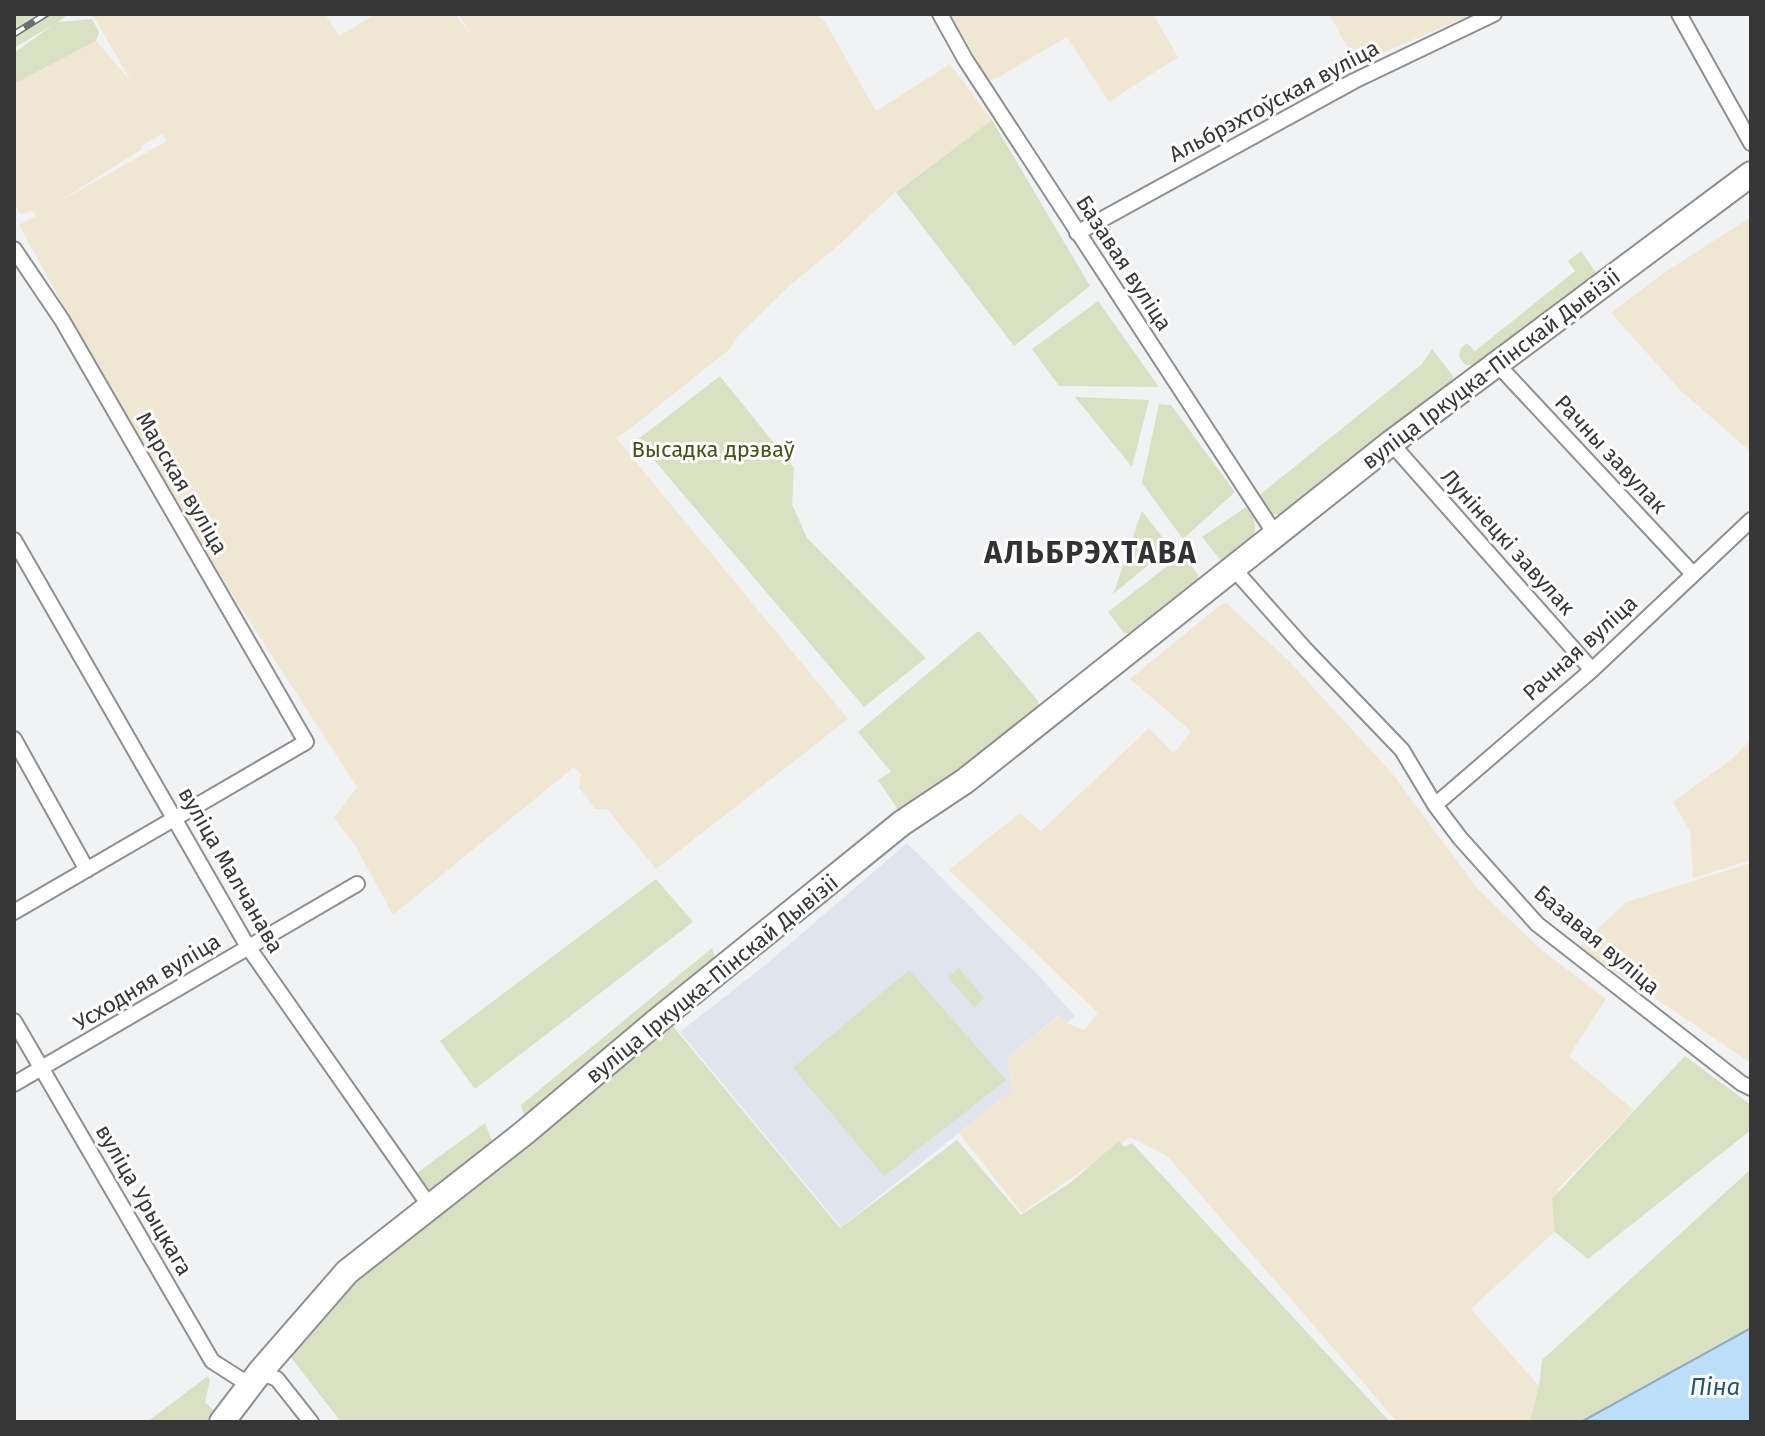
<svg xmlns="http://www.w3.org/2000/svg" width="1765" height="1436" font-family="'Fira Sans',sans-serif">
	<rect width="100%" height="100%" fill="#f1f2f4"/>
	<path fill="#f0e7d2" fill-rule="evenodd" d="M 92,14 L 325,14 L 339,36 L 376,14 L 455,14 L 473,38 L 458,14 L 816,14 L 825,22 L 876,111 L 950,64 L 992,120 L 895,192 L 839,245 L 788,287 L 737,337 L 731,348 L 631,428 L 616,438 L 848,719 L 656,869 L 607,809 L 595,809 L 579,788 L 581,774 L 574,767 L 393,915 L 356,847 L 334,818 L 357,787 L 232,594 L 106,383 L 19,225 L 36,216 L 31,210 L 21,215 L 14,203 L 14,84 L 96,41 L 131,81 ZM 162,134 L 167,141 L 57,203 L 142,149 L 141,146 Z
		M 950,14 L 1153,14 L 1178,57 L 1109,102 L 1067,37 L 997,78 L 989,80 Z
		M 1329,14 L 1473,14 L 1357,64 Z
		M 1751,217 L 1751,452 L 1681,391 L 1611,313 L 1665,272 Z
		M 1226,603 L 1289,661 L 1391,772 L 1478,889 L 1539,948 L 1606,999 L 1569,1056 L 1634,1110 L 1558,1189 L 1564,1223 L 1471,1309 L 1539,1386 L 1530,1422 L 1397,1422 L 1167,1156 L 1130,1137 L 1022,1213 L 959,1133 L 1011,1091 L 1008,1058 L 1060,1015 L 1067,1023 L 1084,1030 L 1098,1013 L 949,870 L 1020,813 L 1041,831 L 1149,728 L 1173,753 L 1177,750 L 1191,731 L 1130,679 L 1219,606 Z
		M 1751,739 L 1751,860 L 1693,878 L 1690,831 L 1673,802 L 1732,759 Z
		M 1751,863 L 1751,1063 L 1579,947 L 1626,902 Z"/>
	<path fill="#e0e4ec" d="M 907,843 L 1039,976 L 1075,1016 L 1067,1023 L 1059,1015 L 1008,1058 L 1011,1091 L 841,1227 L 680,1032 L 764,966 Z"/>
	<path fill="#d9e1c2" d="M 14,14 L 69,14 L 58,22 L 92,19 L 99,32 L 96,41 L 14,84 L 14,53 L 53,25 L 14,48 Z
		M 992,120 L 1090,286 L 1014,346 L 896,192 Z
		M 1581,251 L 1597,274 L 1476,365 L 1465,365 L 1459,356 L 1461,348 L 1467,343 L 1475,351 L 1575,271 L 1568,261 Z
		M 1098,301 L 1159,387 L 1059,386 L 1032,349 Z
		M 1432,349 L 1453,376 L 1453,382 L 1287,510 L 1279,515 L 1271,514 L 1257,497 L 1422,364 Z
		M 720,376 L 794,468 L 792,504 L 807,538 L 926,658 L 864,707 L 637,440 Z
		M 1075,397 L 1149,400 L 1132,467 Z
		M 1159,404 L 1171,405 L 1235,492 L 1183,539 L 1142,483 Z
		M 1246,507 C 1270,534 1242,548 1223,563 L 1202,537 Z
		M 1142,511 L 1170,547 L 1113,594 Z
		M 1183,554 L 1198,575 L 1198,581 L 1131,633 L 1124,633 L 1108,612 Z
		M 977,632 L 980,632 L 1038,701 L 1038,710 L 901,814 L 878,780 L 891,772 L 858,732 Z
		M 656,879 L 693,922 L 475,1089 L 440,1041 Z
		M 712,948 L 715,959 L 527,1117 L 524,1115 L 521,1105 Z
		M 959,968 L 984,998 L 974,1007 L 948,977 Z
		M 909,970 L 1006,1080 L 884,1176 L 793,1068 Z
		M 667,1019 L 840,1228 L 957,1140 L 1021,1215 L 1070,1183 L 1119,1141 L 1124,1147 L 1132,1143 L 1390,1422 L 341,1422 L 286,1351 L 333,1294 Z
		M 1685,1056 L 1751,1105 L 1751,1130 L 1588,1259 L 1555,1232 L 1552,1199 Z
		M 485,1123 L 492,1141 L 489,1145 L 430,1190 L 417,1173 Z
		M 1751,1169 L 1751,1328 L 1581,1422 L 1530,1422 L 1539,1386 L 1542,1360 Z
		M 208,1376 L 210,1380 L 205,1402 L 215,1412 L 208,1422 L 147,1422 Z"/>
	<path fill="#bcdff9" stroke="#94acbf" stroke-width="2" d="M 1751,1328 L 1751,1422 L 1581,1422 Z"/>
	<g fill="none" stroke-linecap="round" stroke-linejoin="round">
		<defs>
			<path id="street" d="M 940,14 L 965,59 L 1275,534
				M 1679,14 L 1751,143
				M 1077,233 L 1354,81 L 1494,14
				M 14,249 L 62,320 L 306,742 L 14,912
				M 1497,364 L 1693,574
				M 1391,443 L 1592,670
				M 14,540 L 248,947 L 431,1208
				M 1233,568 L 1304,648 L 1402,750 L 1435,805 L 1460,838 L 1537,924 L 1741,1083 L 1751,1088
				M 14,739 L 87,870
				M 1435,805 L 1592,670 L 1751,520
				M 14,1021 L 212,1361 L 251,1386
				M 14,1084 L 357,884
				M 260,1372 L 277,1379 L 311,1422"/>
			<path id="primary" d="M 222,1422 L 260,1372 L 347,1272 L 524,1133 L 657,1021 L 902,823 L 965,781 L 1391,443 L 1751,174"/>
		</defs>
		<use href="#street" stroke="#8e8f90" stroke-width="18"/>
		<use href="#primary" stroke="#8e8f90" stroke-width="28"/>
		<use href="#street" stroke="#fff" stroke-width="14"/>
		<use href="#primary" stroke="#fff" stroke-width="24"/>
		<defs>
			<path id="rail" d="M 14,34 L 46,14"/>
		</defs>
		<use href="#rail" stroke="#6e6f70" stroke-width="7"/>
		<use href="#rail" stroke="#fff" stroke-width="4" stroke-dasharray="12" stroke-linecap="butt"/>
	</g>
	<g text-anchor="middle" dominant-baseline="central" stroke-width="6" stroke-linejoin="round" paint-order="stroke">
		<g font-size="22" fill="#363637" stroke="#fff">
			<text transform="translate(1274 101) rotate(-28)">Альбрэхтоўская вуліца</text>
			<text transform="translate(1124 263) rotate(57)">Базавая вуліца</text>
			<text transform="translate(1491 369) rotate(-37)">вуліца Іркуцка-Пінскай Дывізіі</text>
			<text transform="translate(1611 454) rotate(47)">Рачны завулак</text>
			<text transform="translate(182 483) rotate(60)">Марская вуліца</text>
			<text transform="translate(1508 542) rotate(48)">Лунінецкі завулак</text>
			<text transform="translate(1580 648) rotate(-42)">Рачная вуліца</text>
			<text transform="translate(231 870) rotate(60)">вуліца Малчанава</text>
			<text transform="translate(1597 940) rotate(40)">Базавая вуліца</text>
			<text transform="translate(712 979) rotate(-39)">вуліца Іркуцка-Пінскай Дывізіі</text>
			<text transform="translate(147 982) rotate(-31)">Усходняя вуліца</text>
			<text transform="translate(144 1200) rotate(60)">вуліца Урыцкага</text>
		</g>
		<g font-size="22" fill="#485217" stroke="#fff">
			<text x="713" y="449">Высадка дрэваў</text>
		</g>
		<g font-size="24" font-style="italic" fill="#21567a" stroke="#fff">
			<text x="1715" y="1387">Піна</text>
		</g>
		<g font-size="30" font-weight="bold" letter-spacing="2" fill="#323234" stroke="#fff">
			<text x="1091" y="553">АЛЬБРЭХТАВА</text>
		</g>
	</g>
	<rect width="1765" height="1436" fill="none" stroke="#363637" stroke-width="32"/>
</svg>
